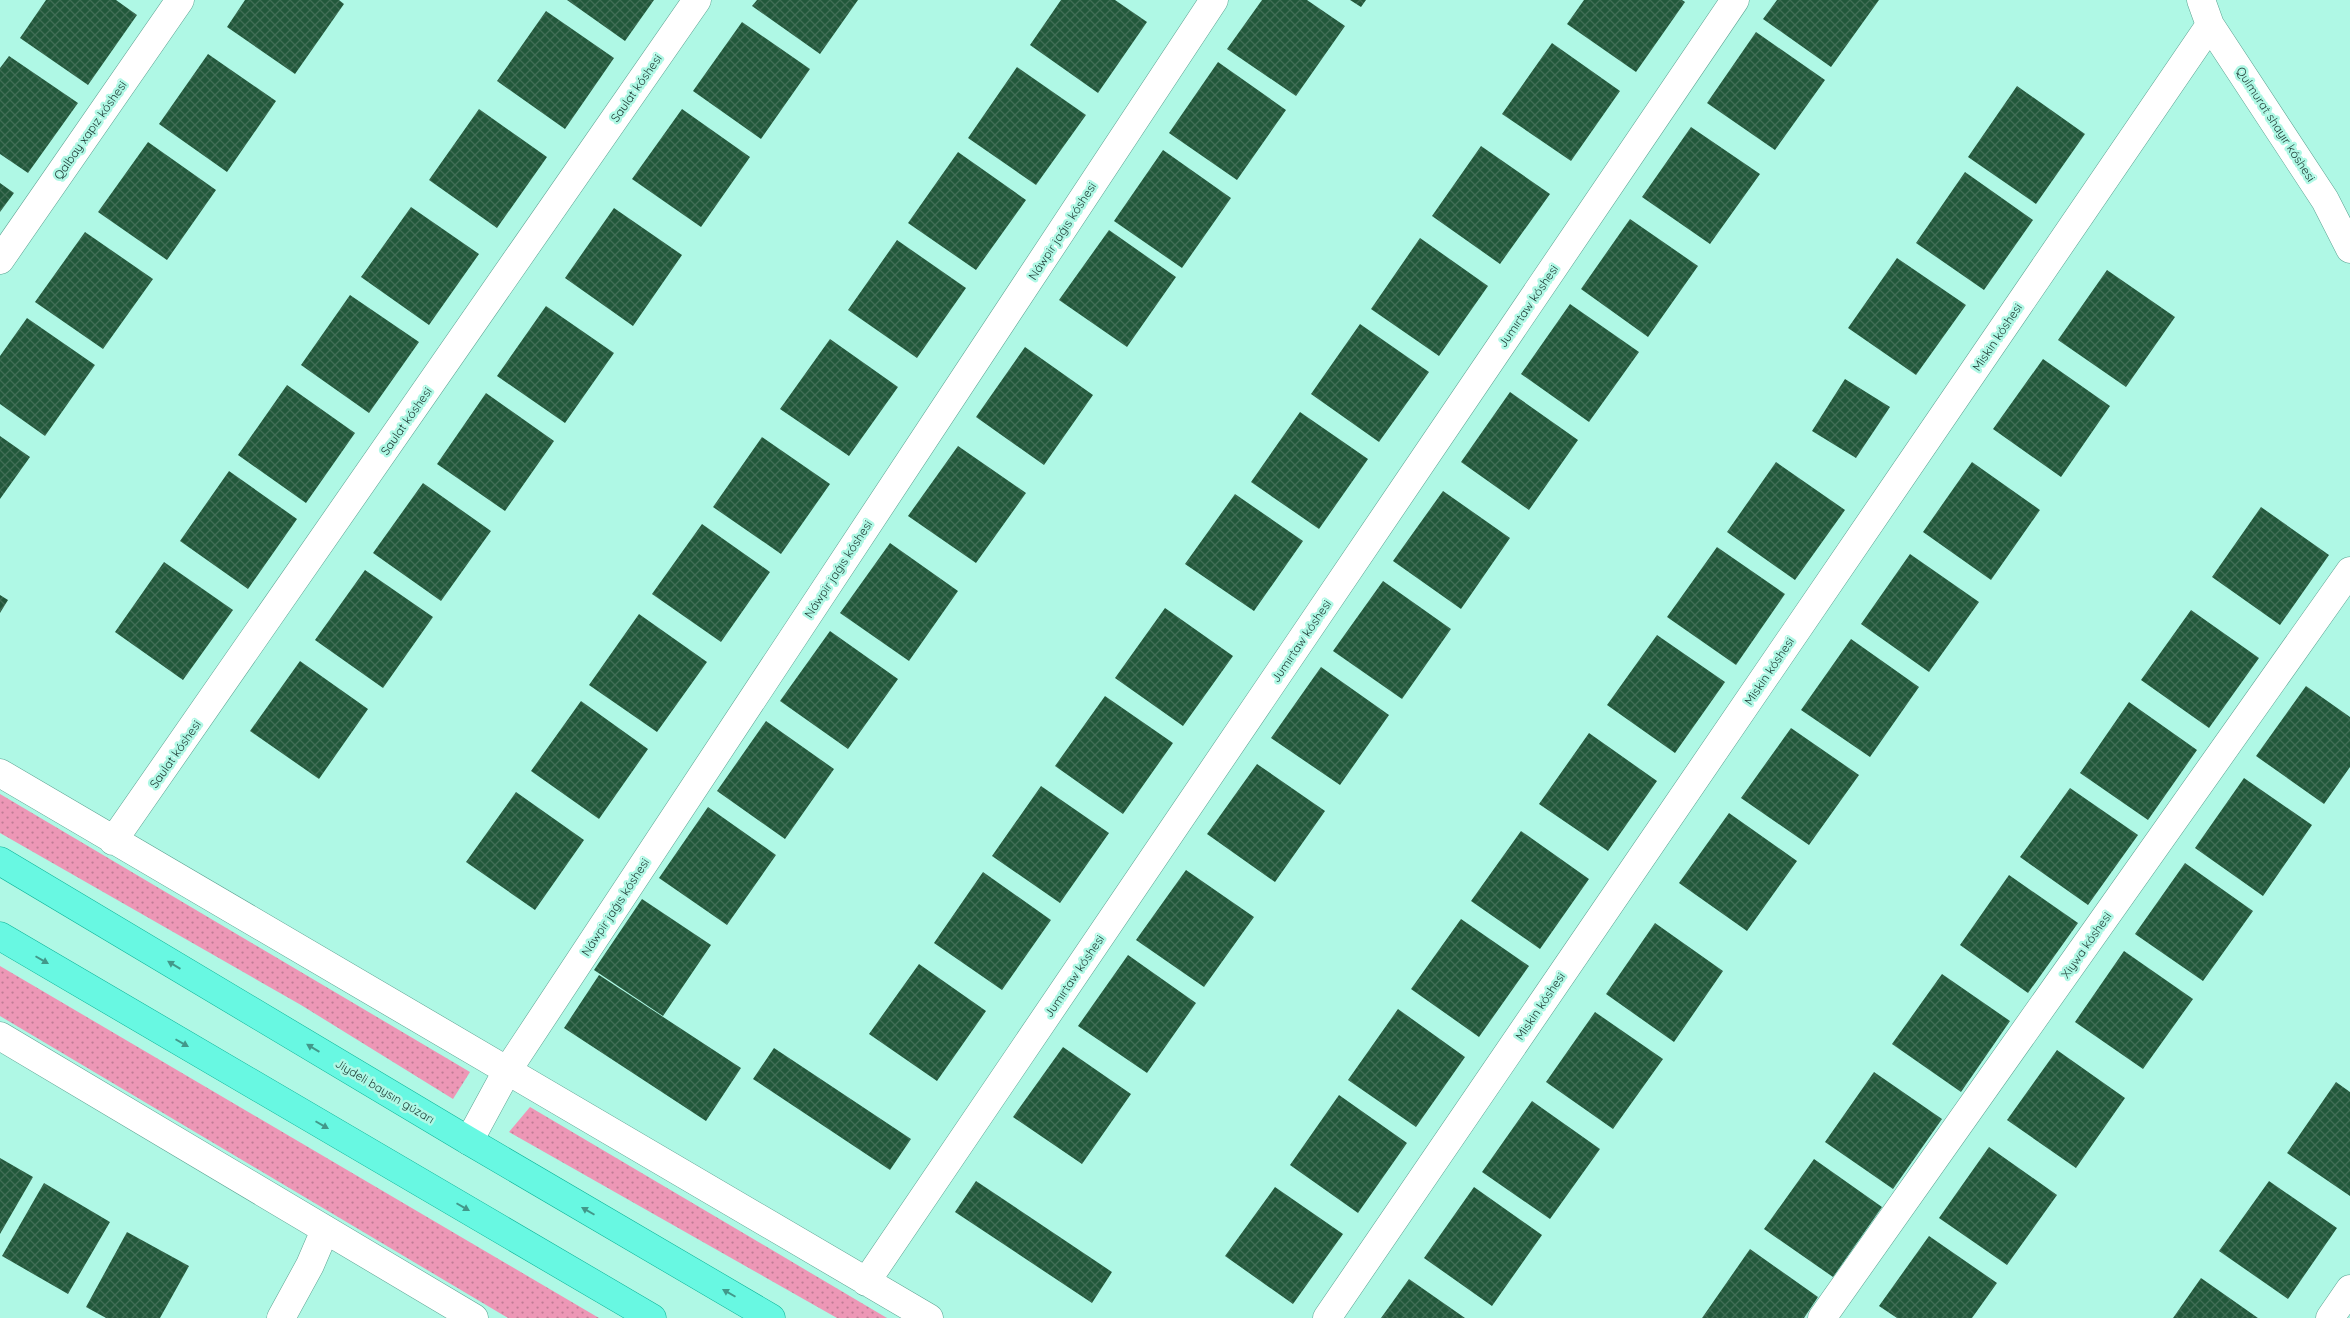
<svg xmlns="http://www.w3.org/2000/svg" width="2350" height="1318" font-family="Quicksand,sans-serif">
	<defs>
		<pattern id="grass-dots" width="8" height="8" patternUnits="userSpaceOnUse" patternTransform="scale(1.25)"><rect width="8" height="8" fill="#ed97b6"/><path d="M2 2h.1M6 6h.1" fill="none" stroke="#bf7c95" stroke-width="1.8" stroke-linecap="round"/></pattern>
		<pattern id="building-cross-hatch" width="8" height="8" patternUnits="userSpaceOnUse" patternTransform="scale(1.25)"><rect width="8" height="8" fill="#22583b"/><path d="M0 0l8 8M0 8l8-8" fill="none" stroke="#416e56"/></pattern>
	</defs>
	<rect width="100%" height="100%" fill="#aff8e5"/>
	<path fill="url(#grass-dots)" d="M 0,794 L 470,1072 L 453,1099 L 301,1005 L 0,833 Z
		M 0,966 L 599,1318 L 508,1318 L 0,1016 Z
		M 530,1107 L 887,1318 L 837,1318 L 509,1132 Z"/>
	<path fill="url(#building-cross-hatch)" d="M 46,0 L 116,0 L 137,15 L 88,85 L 20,38 Z
		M 245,0 L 339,0 L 344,4 L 295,74 L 227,27 Z
		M 567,0 L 654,0 L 625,41 Z
		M 757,0 L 858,0 L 820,54 L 752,6 Z
		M 1061,0 L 1115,0 L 1147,22 L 1098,93 L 1030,45 Z
		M 1262,0 L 1307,0 L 1345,26 L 1296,96 L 1227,49 Z
		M 1350,0 L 1366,0 L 1361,7 Z
		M 1584,0 L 1682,0 L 1685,2 L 1636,72 L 1567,24 Z
		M 1777,0 L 1879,0 L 1831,67 L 1763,19 Z
		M 546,11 L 614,58 L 565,129 L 497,81 Z
		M 742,22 L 810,69 L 761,139 L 693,91 Z
		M 1756,32 L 1825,80 L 1775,150 L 1707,103 Z
		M 1552,43 L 1620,91 L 1571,161 L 1502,114 Z
		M 208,54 L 276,101 L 227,172 L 159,124 Z
		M 9,56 L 78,103 L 28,173 L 0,154 L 0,68 Z
		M 1218,62 L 1286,110 L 1237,180 L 1169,133 Z
		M 1017,67 L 1086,115 L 1036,185 L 968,138 Z
		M 2017,86 L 2085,134 L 2036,204 L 1968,157 Z
		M 479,109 L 547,157 L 497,228 L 429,180 Z
		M 682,109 L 750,157 L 701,227 L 632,179 Z
		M 1691,127 L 1760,174 L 1710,244 L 1642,197 Z
		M 148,142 L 216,190 L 167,260 L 98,212 Z
		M 1481,146 L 1550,194 L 1500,264 L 1432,216 Z
		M 1163,150 L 1231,198 L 1182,268 L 1114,221 Z
		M 958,152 L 1026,200 L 976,270 L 908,223 Z
		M 1965,172 L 2033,220 L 1984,290 L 1916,243 Z
		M 0,183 L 14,193 L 0,212 Z
		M 411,207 L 479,254 L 429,325 L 361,277 Z
		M 614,208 L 682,255 L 633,326 L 565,278 Z
		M 1630,219 L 1698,266 L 1648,337 L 1581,289 Z
		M 1109,230 L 1176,277 L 1127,347 L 1059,300 Z
		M 85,232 L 153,279 L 103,349 L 35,302 Z
		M 1420,238 L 1488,286 L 1439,356 L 1371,309 Z
		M 897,240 L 966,288 L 917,358 L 848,310 Z
		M 1897,258 L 1966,305 L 1916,375 L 1848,328 Z
		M 2107,270 L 2175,317 L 2126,387 L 2058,340 Z
		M 350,295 L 419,342 L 369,413 L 301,365 Z
		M 1570,304 L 1639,352 L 1589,422 L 1521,374 Z
		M 546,306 L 614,353 L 565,423 L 497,376 Z
		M 27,318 L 95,365 L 45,436 L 0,404 L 0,356 Z
		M 1360,324 L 1429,372 L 1379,442 L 1311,394 Z
		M 830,339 L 898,387 L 849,456 L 780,409 Z
		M 1025,347 L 1093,395 L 1044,465 L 976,417 Z
		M 2043,359 L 2110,406 L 2061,477 L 1993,429 Z
		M 1845,379 L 1890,407 L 1856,458 L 1812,431 Z
		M 287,385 L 355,433 L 306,503 L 238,455 Z
		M 1510,392 L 1578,440 L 1529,510 L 1461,462 Z
		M 486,393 L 554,441 L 505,511 L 437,464 Z
		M 1300,412 L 1368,459 L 1319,529 L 1251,482 Z
		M 0,436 L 30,457 L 0,499 Z
		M 762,437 L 830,484 L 781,554 L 713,507 Z
		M 958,446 L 1026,493 L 976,563 L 908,516 Z
		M 1776,462 L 1845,510 L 1795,580 L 1727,532 Z
		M 1972,462 L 2040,510 L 1991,580 L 1923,532 Z
		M 229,471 L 297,519 L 248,589 L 180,541 Z
		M 423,483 L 491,531 L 441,601 L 373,553 Z
		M 1443,491 L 1510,538 L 1461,609 L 1393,561 Z
		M 1235,494 L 1303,541 L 1254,611 L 1185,564 Z
		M 2261,507 L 2329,555 L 2280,625 L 2212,577 Z
		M 702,524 L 770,572 L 721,642 L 652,594 Z
		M 890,543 L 958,591 L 909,661 L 840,613 Z
		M 1717,547 L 1785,594 L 1736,665 L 1667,617 Z
		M 1910,554 L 1979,602 L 1929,672 L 1861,624 Z
		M 164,562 L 233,610 L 183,680 L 115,632 Z
		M 365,570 L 433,617 L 383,688 L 315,640 Z
		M 1383,581 L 1451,629 L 1402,699 L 1333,651 Z
		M 0,595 L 8,600 L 0,613 Z
		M 1165,608 L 1233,656 L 1183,726 L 1115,678 Z
		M 2191,610 L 2259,658 L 2209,728 L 2141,680 Z
		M 639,614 L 707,662 L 657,732 L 589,685 Z
		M 830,631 L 898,679 L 848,749 L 780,701 Z
		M 1657,635 L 1725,682 L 1675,753 L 1607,705 Z
		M 1851,639 L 1919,687 L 1870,757 L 1801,710 Z
		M 300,661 L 368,709 L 319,779 L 250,731 Z
		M 1321,667 L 1389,715 L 1340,785 L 1271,738 Z
		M 2306,686 L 2350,717 L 2350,767 L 2324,804 L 2256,756 Z
		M 1105,696 L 1173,743 L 1123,814 L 1055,766 Z
		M 581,701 L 648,749 L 599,819 L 531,771 Z
		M 2129,702 L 2197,750 L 2148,820 L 2080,773 Z
		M 766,721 L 834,769 L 785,839 L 717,791 Z
		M 1791,728 L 1859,775 L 1809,845 L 1741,798 Z
		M 1589,733 L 1657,781 L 1608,851 L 1539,804 Z
		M 1257,764 L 1325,811 L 1275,882 L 1207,834 Z
		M 2244,778 L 2312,825 L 2263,896 L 2195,848 Z
		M 1041,786 L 1109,833 L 1060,903 L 992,856 Z
		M 2070,788 L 2138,835 L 2088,905 L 2020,857 Z
		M 516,792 L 584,840 L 535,910 L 466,862 Z
		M 708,807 L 776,855 L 727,925 L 659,878 Z
		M 1729,813 L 1797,861 L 1747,931 L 1679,883 Z
		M 1521,831 L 1589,879 L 1540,949 L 1471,901 Z
		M 2185,863 L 2253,911 L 2203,981 L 2135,934 Z
		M 1186,870 L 1254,917 L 1204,987 L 1136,940 Z
		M 983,872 L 1051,920 L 1002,990 L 934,943 Z
		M 2009,875 L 2078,923 L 2028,993 L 1960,945 Z
		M 642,899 L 711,945 L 663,1016 L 594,970 Z
		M 1461,919 L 1529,966 L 1479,1037 L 1411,989 Z
		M 1655,923 L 1723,971 L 1674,1042 L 1606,994 Z
		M 2124,951 L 2193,999 L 2143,1069 L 2075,1022 Z
		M 1128,955 L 1196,1003 L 1147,1073 L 1078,1026 Z
		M 919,964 L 986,1011 L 937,1081 L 869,1034 Z
		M 1942,974 L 2010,1021 L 1961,1092 L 1892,1044 Z
		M 599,975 L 741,1068 L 706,1121 L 564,1028 Z
		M 1398,1009 L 1465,1057 L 1416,1127 L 1348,1080 Z
		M 1595,1012 L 1663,1059 L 1613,1129 L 1546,1082 Z
		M 1063,1047 L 1131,1094 L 1082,1164 L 1013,1117 Z
		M 774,1048 L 911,1139 L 890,1170 L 753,1079 Z
		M 2057,1050 L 2125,1098 L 2076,1168 L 2007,1120 Z
		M 1874,1072 L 1942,1119 L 1893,1189 L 1825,1142 Z
		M 2336,1082 L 2350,1092 L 2350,1196 L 2287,1153 Z
		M 1339,1095 L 1407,1143 L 1358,1213 L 1290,1165 Z
		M 1532,1101 L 1600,1149 L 1550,1219 L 1482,1172 Z
		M 1989,1147 L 2057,1195 L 2007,1265 L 1939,1218 Z
		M 0,1158 L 33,1177 L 0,1234 Z
		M 1814,1159 L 1882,1207 L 1833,1277 L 1764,1229 Z
		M 976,1181 L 1112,1272 L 1092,1303 L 955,1212 Z
		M 2269,1181 L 2337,1228 L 2288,1299 L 2219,1251 Z
		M 44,1183 L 110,1222 L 68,1294 L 2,1256 Z
		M 1275,1187 L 1343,1234 L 1293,1304 L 1225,1256 Z
		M 1474,1187 L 1542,1235 L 1492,1306 L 1424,1258 Z
		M 127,1232 L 189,1266 L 160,1318 L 106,1318 L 86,1307 Z
		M 1929,1236 L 1997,1283 L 1972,1318 L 1897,1318 L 1879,1306 Z
		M 1750,1249 L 1818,1297 L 1804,1318 L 1702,1318 Z
		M 2201,1278 L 2258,1318 L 2173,1318 Z
		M 1409,1279 L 1465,1318 L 1381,1318 Z"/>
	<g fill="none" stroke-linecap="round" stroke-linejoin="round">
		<defs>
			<path id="minor" d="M 2201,0 L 2210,25 L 2325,200 L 2350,249
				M 0,260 L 180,0
				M 0,773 L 929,1318
				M 113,841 L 697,0
				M 0,1036 L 474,1318
				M 469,1141 L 507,1071 L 1214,0
				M 866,1282 L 1735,0
				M 281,1318 L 310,1265 L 325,1230
				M 1327,1318 L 2210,25
				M 1822,1318 L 2350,571
				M 2330,1318 L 2350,1289"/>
			<path id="primary" d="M 0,861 L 469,1141 L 771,1318
				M 0,936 L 652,1318"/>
		</defs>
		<use href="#minor" stroke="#5ba291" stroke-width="29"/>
		<use href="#primary" stroke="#0cb398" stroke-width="29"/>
		<use href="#minor" stroke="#fff" stroke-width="28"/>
		<use href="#primary" stroke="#68f8e2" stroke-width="28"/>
	</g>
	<defs><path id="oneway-solid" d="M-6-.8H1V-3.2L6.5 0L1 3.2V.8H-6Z" transform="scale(1.25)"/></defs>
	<g fill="#42988a">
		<use href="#oneway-solid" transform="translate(42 960) rotate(30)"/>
		<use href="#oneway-solid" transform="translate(174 965) rotate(-149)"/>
		<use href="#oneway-solid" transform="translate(182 1043) rotate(30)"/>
		<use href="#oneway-solid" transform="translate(313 1048) rotate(-149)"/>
		<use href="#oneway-solid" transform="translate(322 1125) rotate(30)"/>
		<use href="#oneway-solid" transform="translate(463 1207) rotate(30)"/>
		<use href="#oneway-solid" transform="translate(588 1211) rotate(-150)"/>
		<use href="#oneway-solid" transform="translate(729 1293) rotate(-150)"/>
	</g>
	<g text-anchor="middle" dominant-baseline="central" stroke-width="5" stroke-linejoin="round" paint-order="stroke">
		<g font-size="12" fill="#1c3932" stroke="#aff8e5">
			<text transform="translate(636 88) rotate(-55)">Saulat kóshesi</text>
			<text transform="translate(2276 124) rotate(57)">Qulmurat shayır kóshesi</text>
			<text transform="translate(90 130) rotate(-55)">Qalbay xapız kóshesi</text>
			<text transform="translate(1062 231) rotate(-57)">Náwpir jaǵıs kóshesi</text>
			<text transform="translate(1528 306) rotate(-56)">Jumırtaw kóshesi</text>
			<text transform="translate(1997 337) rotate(-56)">Miskin kóshesi</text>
			<text transform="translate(406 421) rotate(-55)">Saulat kóshesi</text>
			<text transform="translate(838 569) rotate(-57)">Náwpir jaǵıs kóshesi</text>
			<text transform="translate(1301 641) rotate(-56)">Jumırtaw kóshesi</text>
			<text transform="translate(1769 671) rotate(-56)">Miskin kóshesi</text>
			<text transform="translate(175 754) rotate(-55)">Saulat kóshesi</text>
			<text transform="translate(615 907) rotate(-57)">Náwpir jaǵıs kóshesi</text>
			<text transform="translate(2086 945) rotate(-55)">Xiywa kóshesi</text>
			<text transform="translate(1074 976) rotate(-56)">Jumırtaw kóshesi</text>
			<text transform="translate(1540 1006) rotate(-56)">Miskin kóshesi</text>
			<text transform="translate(385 1091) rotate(31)">Jiydeli baysın gúzarı</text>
		</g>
	</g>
</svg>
